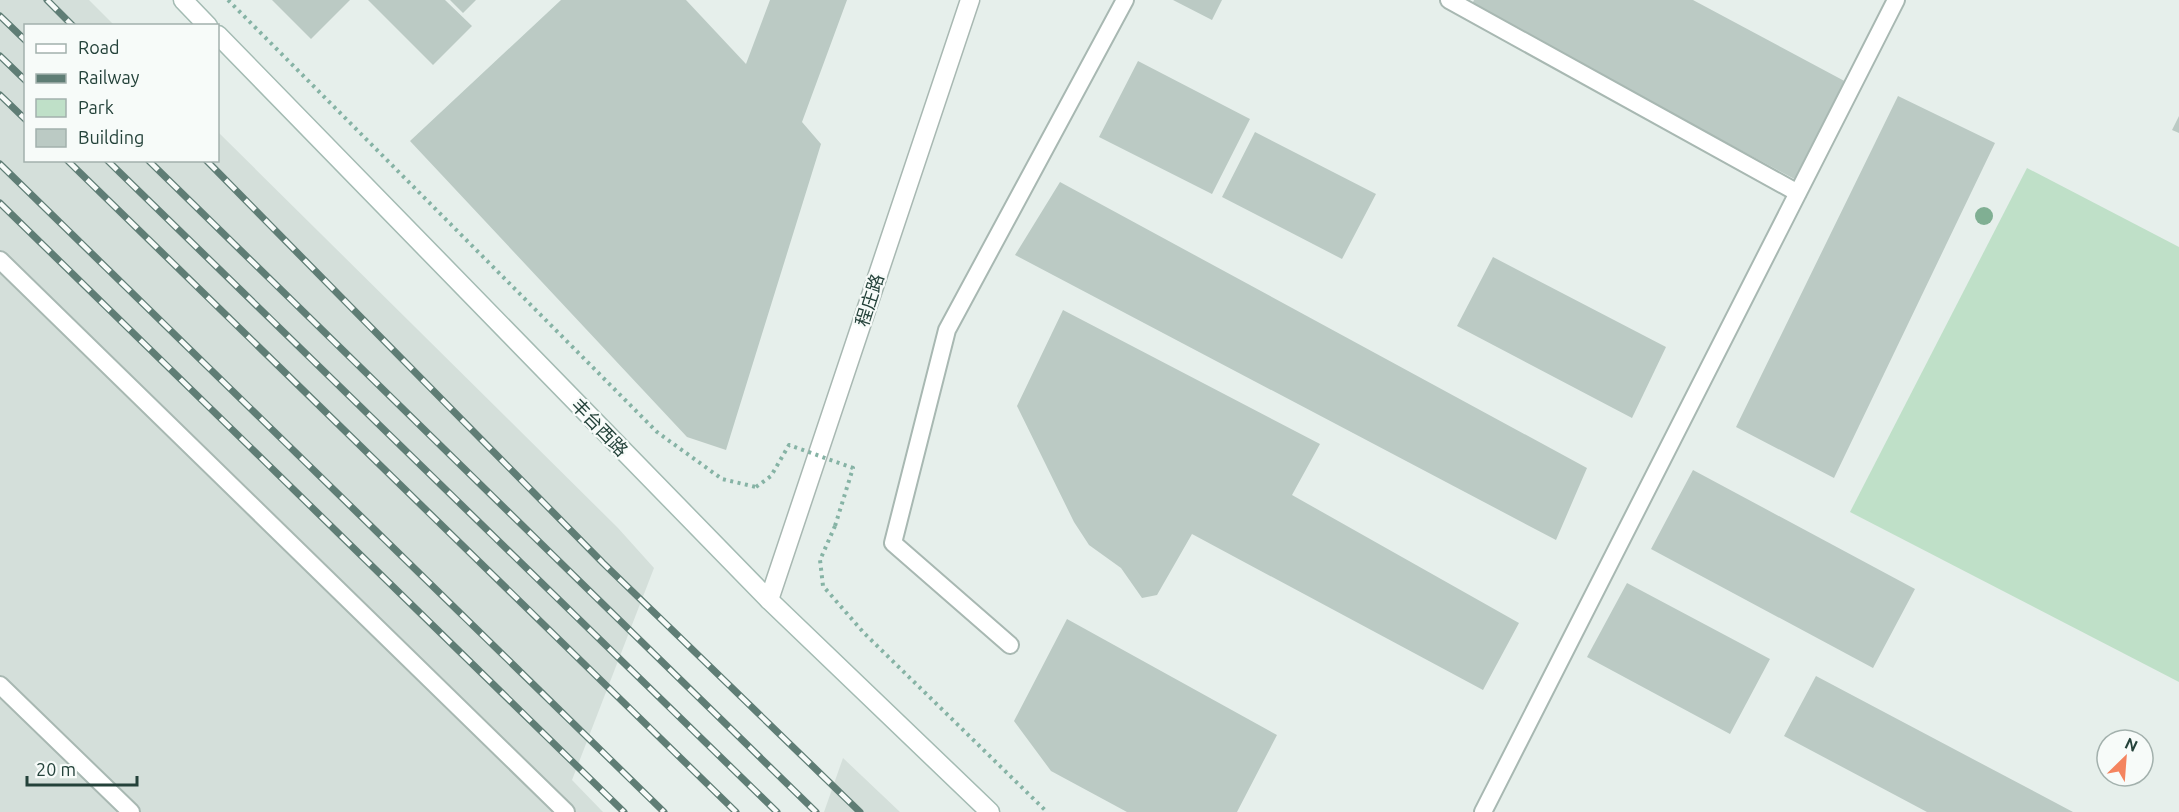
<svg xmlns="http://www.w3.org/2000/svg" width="2179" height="812" font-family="Ubuntu,'Noto Sans SC',sans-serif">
	<rect width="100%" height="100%" fill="#e6efeb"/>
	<path fill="#d4dfda" d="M 0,0 L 89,0 L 114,25 L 26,26 L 26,160 L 218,160 L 218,132 L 618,528 L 654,568 L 572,780 L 603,812 L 0,812 Z
		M 843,758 L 900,812 L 824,812 Z"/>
	<path fill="#bfe0c8" d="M 2027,168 L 2179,247 L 2179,682 L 1850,512 Z"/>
	<path fill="#bbcac4" d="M 272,0 L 350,0 L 311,39 Z
		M 368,0 L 445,0 L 472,26 L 433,65 Z
		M 450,0 L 476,0 L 463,13 Z
		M 561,0 L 686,0 L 746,64 L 770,0 L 847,0 L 802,122 L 821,144 L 726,450 L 687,437 L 410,141 Z
		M 1173,0 L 1222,0 L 1212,20 Z
		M 1474,0 L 1693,0 L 1850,84 L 1798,181 L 1471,6 Z
		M 1138,61 L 1250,119 L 1212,194 L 1099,137 Z
		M 1898,96 L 1995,143 L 1834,478 L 1736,427 Z
		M 2179,116 L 2179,133 L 2172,130 Z
		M 1255,132 L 1376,194 L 1342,259 L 1222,197 Z
		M 1060,182 L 1587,468 L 1556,540 L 1015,255 Z
		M 1493,257 L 1666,347 L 1632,418 L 1457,326 Z
		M 1063,310 L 1320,444 L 1292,495 L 1519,623 L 1483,690 L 1192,534 L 1157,595 L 1142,598 L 1121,568 L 1089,545 L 1074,522 L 1017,406 Z
		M 1693,470 L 1915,589 L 1873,668 L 1651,549 Z
		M 1627,583 L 1770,659 L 1730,734 L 1587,657 Z
		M 1067,619 L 1277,735 L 1237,812 L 1127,812 L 1051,771 L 1014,721 Z
		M 1816,676 L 2073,812 L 1927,812 L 1784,736 Z"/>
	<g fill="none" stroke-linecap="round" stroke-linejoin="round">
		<defs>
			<path id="lane" d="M 1449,0 L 1798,193
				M 0,260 L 566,812
				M 1010,645 L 893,543 L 947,330 L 1125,0
				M 0,685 L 131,812
				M 1483,812 L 1896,0"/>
			<path id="street" d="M 769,600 L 970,0"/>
			<path id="secondary" d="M 183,0 L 208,26
				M 218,35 L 769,600 L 990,812"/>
		</defs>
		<use href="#lane" stroke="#a8b8b2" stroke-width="20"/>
		<use href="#street" stroke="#a8b8b2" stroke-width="21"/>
		<use href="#secondary" stroke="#a4bbb3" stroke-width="21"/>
		<path stroke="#86b3a5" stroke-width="4" stroke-dasharray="3 4.5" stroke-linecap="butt" d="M 228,0 L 657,432 L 722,479 L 756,487
			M 835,526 L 820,560 L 823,586 L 864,633 L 1047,812"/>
		<use href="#lane" stroke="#fff" stroke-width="16"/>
		<use href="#street" stroke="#fff" stroke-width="18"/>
		<use href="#secondary" stroke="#fff" stroke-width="18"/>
		<defs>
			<path id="rail" d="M 47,0 L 73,26
				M 0,16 L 26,41
				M 0,56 L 26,81
				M 0,95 L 26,120
				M 67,160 L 736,812
				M 107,160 L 777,812
				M 148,160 L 816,812
				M 206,160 L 603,563 L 860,812
				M 0,164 L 664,812
				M 0,203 L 624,812"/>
		</defs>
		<use href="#rail" stroke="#5f7d75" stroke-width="7"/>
		<use href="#rail" stroke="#f7fbf9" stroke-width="4.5" stroke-dasharray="14" stroke-linecap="butt"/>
		<path stroke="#86b3a5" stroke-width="4" stroke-dasharray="3 4.5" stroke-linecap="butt" d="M 756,487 L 771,476 L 789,445 L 853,468 L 835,526"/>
	</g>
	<circle fill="#80af93" cx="1984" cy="216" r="9"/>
	<g text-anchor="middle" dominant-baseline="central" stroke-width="4.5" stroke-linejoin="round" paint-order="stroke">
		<g font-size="18" fill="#24423a" stroke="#f7fbf9">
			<text transform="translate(869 300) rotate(-72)">程庄路</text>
			<text transform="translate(600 427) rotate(46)">丰台西路</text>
		</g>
	</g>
	<rect x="24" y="24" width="195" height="138" fill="#f7fbf9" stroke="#a3b1ad" stroke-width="1.5"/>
	<rect x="36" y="44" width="30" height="9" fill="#ffffff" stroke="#a3b1ad" stroke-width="1.5"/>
	<text x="78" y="54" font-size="18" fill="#24423a">Road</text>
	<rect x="36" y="74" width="30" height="9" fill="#5f7d75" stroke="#a3b1ad" stroke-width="1.5"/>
	<text x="78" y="84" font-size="18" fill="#24423a">Railway</text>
	<rect x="36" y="99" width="30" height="18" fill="#bfe0c8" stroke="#a3b1ad" stroke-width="1.5"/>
	<text x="78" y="114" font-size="18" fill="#24423a">Park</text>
	<rect x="36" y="129" width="30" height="18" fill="#bbcac4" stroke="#a3b1ad" stroke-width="1.5"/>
	<text x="78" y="144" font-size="18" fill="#24423a">Building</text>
	<g transform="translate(2125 758) rotate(25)"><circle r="28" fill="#f7fbf9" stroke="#a3b1ad" stroke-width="1.5"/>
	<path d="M0-4.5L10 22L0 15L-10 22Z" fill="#f4845f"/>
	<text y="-9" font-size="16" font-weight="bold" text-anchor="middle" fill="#24423a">N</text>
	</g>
	<path d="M27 776v9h110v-9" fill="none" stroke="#24423a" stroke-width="3"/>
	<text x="36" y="776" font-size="18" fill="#24423a" stroke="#f7fbf9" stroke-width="4.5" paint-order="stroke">20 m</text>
</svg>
